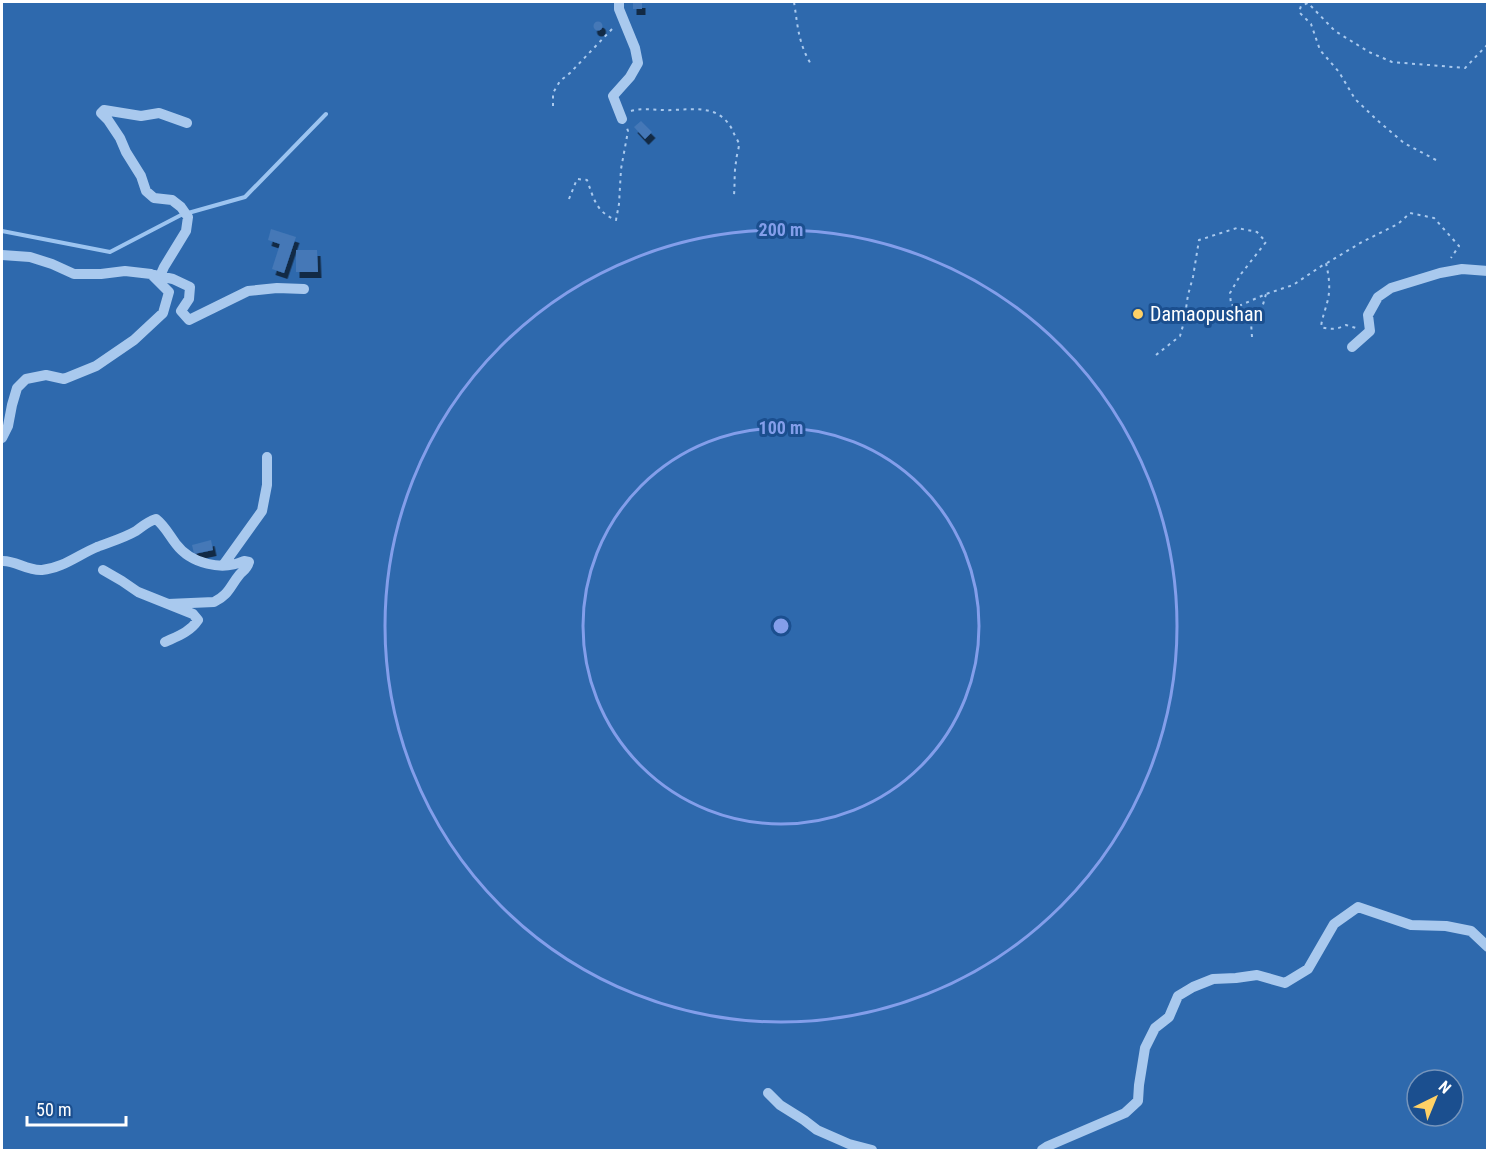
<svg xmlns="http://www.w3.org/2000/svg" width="1489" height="1152" font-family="'Roboto Condensed',sans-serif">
	<defs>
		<filter id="shadow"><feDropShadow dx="3.5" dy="6" stdDeviation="0" flood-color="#0009"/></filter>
	</defs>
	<rect width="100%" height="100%" fill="#1b4f8f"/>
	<path fill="#2e69ad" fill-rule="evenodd" d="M 2,2 L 1487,2 L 1487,1150 L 2,1150 ZM 1417,1080 L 1453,1080 L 1453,1116 L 1417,1116 Z"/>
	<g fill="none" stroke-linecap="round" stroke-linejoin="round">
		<path stroke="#9cc4f0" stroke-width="4" d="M 2,231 L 110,252 L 181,215 L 245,197 L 326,114"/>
	</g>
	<path fill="#4478b7" filter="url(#shadow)" d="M 633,2 L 642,2 L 642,9 L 633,9 Z
		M593.5 26a4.5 4.5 0 1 1 9 0a4.5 4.5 0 1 1-9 0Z
		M 641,121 L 652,132 L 645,139 L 634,127 Z
		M 271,229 L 296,237 L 284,273 L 272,269 L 280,244 L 268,240 Z
		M 296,250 L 317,250 L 318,272 L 296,272 Z
		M 211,540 L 213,550 L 194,554 L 192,545 Z"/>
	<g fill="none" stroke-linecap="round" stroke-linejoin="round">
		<path stroke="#a9c9ee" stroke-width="2" stroke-dasharray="3 4.5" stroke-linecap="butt" d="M 794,2 C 798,27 798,43 812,66
			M 1488,97 L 1486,103 L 1488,104
			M 553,106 L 553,93 L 560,81 L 570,73 L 613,28
			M 631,111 C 645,107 658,111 672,110 C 697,109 720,105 733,131 C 734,135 738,140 739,144 C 739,149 736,157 736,162 C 734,173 735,184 734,195
			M 1436,160 L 1404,143 L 1377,120 L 1355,99 L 1339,72 L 1320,50 L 1311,24 L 1299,12 L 1301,6 L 1308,3 L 1335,31 L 1369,52 L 1392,62 L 1465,68 L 1488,44
			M 569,199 L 577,179 L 587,180 C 594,199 596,212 616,220 L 619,204 L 621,169 L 628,131 L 627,128
			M 1327,263 L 1362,242 L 1398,224 L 1410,213 L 1434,218 L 1459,246 L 1451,258
			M 1252,337 L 1251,322 L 1260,315 L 1266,294
			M 1156,355 L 1180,336 L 1184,322 L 1188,295 L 1193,277 L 1199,240 L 1237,228 L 1257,232 L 1266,242 L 1241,274 L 1230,293 L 1231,305 L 1241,305 L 1266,294 L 1293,285 L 1326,263 C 1329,277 1331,289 1327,303 C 1325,311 1322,318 1321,327 C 1330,330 1338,329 1346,325 L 1356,328"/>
		<path stroke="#a9c9ee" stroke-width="10" d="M 619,2 L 619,9 L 635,48 L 638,63 L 630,77 L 613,96 L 622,119
			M 2,255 L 30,257 L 52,264 L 74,274 L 101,274 L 125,271 L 151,274 L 169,292 L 163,313 L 134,340 L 96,366 L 64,379 L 46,375 L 26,379 L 17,388 L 12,405 L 8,426 L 2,438
			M 154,275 L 173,279 L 190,287 L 189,299 L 181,311 L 189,320 L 248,291 L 277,288 L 304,289
			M 160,276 L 164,267 L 186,231 L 188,217 L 181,207 L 172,200 L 154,198 L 146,191 L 141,176 L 126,152 L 120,138 L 108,120 L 101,113 L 104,110 L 141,116 L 159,113 L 187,123
			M 1352,347 L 1370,331 L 1368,315 L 1378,297 L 1391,288 L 1440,273 L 1462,269 L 1488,271
			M 2,561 C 15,560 27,571 42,570 C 63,568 78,555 97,547 C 110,542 124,538 136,531 C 143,526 147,522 156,519 C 165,526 169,535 176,544 C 191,564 222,571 244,561 L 249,562 C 247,569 244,570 240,574 C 230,586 229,595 214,602 L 168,604
			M 224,564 L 262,511 L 267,485 L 267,457
			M 103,570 L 122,581 L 138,592 L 193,614 L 198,620 C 190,632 178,636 165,642
			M 768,1093 L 780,1105 L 804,1120 L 817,1130 L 849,1144 L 872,1150
			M 1042,1150 L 1048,1146 L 1125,1113 L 1138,1101 L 1139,1085 L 1145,1048 L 1155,1028 L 1169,1017 L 1178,996 L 1193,987 L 1213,979 L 1236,978 L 1257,975 L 1285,983 L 1308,969 L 1334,924 L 1358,907 L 1411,925 L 1446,926 L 1471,931 L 1488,947"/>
	</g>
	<g fill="none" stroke="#839eea" stroke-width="3">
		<circle cx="781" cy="626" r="198"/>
		<circle cx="781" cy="626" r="396"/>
	</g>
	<circle fill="#ffd166" stroke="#1b4f8f" stroke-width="2" cx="1138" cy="314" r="6"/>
	<g text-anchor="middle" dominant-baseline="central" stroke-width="6" stroke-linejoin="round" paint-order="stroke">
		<g font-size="20" fill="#fff" stroke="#1b4f8f" text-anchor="start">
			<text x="1150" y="314">Damaopushan</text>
		</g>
	</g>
	<circle cx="781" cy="626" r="9" fill="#839eea" stroke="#1b4f8f" stroke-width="3"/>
	<g font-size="18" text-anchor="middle" font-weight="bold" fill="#839eea" stroke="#1b4f8f" stroke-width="6" stroke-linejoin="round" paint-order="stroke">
		<text x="781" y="236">200 m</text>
		<text x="781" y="434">100 m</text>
	</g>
	<rect width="1489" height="1152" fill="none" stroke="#ffffff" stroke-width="6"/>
	<g transform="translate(1435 1098) rotate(43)"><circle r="28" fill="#1b4f8f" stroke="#7695bc" stroke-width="1.5"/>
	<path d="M0-4.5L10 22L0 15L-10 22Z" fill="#ffd166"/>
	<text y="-9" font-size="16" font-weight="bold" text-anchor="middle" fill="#ffffff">N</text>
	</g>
	<path d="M27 1116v9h99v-9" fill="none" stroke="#ffffff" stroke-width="3"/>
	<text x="36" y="1116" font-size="18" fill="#ffffff" stroke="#1b4f8f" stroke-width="4.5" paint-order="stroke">50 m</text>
</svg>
